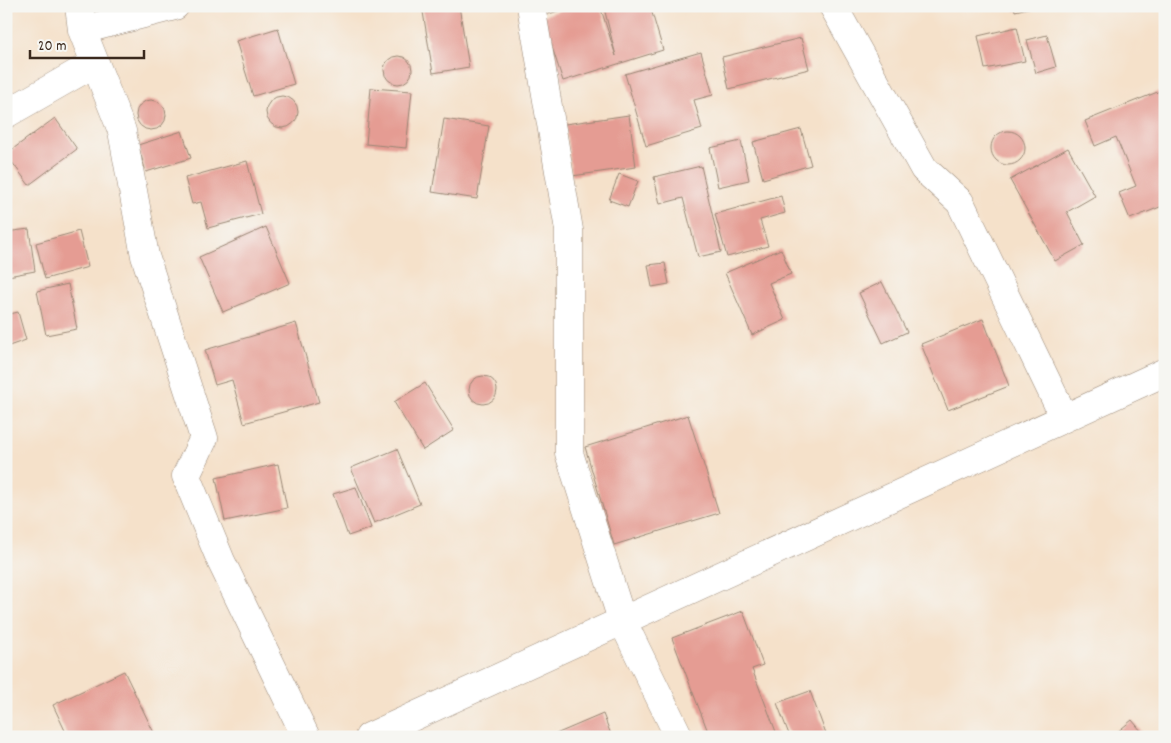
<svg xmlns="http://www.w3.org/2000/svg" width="1171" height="743" font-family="Dekko,sans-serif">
	<rect width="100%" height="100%" fill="#f6f6f2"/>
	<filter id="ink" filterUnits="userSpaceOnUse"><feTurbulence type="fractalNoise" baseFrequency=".02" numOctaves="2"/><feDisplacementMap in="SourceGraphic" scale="10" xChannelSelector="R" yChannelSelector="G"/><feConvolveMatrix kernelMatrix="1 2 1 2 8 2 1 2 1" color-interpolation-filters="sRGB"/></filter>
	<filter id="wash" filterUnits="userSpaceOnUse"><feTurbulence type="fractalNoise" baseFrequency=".0096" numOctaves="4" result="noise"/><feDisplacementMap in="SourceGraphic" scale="20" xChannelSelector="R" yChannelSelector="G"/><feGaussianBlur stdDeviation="1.12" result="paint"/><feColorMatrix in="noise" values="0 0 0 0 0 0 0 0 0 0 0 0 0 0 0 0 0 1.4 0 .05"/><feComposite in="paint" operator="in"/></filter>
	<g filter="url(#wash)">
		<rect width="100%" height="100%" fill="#f5e1ca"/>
		<g id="blocks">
			<path fill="#e59c93" d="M 422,6 L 459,6 L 469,67 L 433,73 Z
				M 574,6 L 600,6 L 616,56 L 604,8 L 609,6 L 650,6 L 663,50 L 563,81 L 542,16 Z
				M 1014,6 L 1032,6 L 1032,7 L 1015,11 Z
				M 1017,27 L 1025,61 L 985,69 L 978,36 Z
				M 278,28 L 294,84 L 253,96 L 236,41 Z
				M 1047,35 L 1056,67 L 1036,73 L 1027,40 Z
				M 801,38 L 809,69 L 729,89 L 722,57 Z
				M 701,52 L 713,95 L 694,100 L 702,129 L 646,146 L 625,74 Z
				M384 70a14 14 0 1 1 28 0a14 14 0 1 1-28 0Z
				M 371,88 L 412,91 L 406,148 L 366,144 Z
				M 1165,89 L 1165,205 L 1130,219 L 1119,193 L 1136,186 L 1116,137 L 1095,146 L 1085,121 Z
				M266 112a16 16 0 1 1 32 0a16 16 0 1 1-32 0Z
				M136 115a15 15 0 1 1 30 0a15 15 0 1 1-30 0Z
				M 629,115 L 636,167 L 572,176 L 565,124 Z
				M 55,118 L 77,149 L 29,185 L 6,154 Z
				M 444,119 L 489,126 L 477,199 L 432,192 Z
				M 801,129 L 811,165 L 763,179 L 753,142 Z
				M991 148a17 17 0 1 1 34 0a17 17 0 1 1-34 0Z
				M 182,131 L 191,158 L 146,172 L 138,145 Z
				M 741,141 L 749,180 L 718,187 L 710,148 Z
				M 1068,148 L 1095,196 L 1067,212 L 1084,245 L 1055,261 L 1010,180 Z
				M 247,161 L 261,214 L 208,228 L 201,202 L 192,204 L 185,178 Z
				M 701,166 L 721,252 L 698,257 L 683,198 L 660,204 L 654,177 Z
				M 619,174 L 638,181 L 628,207 L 609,200 Z
				M 781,196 L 785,213 L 760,220 L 768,246 L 727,257 L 715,214 Z
				M 266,227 L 290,283 L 223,312 L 199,257 Z
				M 29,229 L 35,271 L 8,276 L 6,232 Z
				M 79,231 L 88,267 L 45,279 L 36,243 Z
				M 781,249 L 791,274 L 769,283 L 785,320 L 752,335 L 725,273 Z
				M 665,263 L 669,284 L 652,287 L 648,265 Z
				M 882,282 L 907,332 L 883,343 L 859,293 Z
				M 68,284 L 77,329 L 46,335 L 37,291 Z
				M 18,312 L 26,340 L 6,347 L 6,315 Z
				M 983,319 L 1009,386 L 948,410 L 921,344 Z
				M 296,323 L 319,402 L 244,423 L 232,380 L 215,385 L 205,350 Z
				M469 390a14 14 0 1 1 28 0a14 14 0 1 1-28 0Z
				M 425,383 L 454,430 L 423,450 L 394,402 Z
				M 688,415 L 719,513 L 614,545 L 585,447 Z
				M 397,449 L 420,504 L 374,523 L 351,468 Z
				M 278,464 L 287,508 L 225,521 L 216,478 Z
				M 356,487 L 371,528 L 348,536 L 333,494 Z
				M 743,611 L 763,665 L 752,669 L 778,737 L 710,737 L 672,638 Z
				M 124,671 L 156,737 L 68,737 L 53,705 Z
				M 810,691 L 827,737 L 790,737 L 777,703 Z
				M 603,714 L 612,737 L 549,737 Z
				M 1132,720 L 1146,737 L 1111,737 Z"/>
		</g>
	</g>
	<g filter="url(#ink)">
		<use href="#blocks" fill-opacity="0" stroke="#988674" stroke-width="1"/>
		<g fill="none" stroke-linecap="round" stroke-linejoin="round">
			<defs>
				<path id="minor" d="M 79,6 L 82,30 L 122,131 L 145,256 L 204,438 L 186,476 L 221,561 L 306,737
					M 531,6 L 569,230 L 569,453 L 622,620 L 679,737
					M 833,6 L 924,169 L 960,202 L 1064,417
					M 82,30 L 175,6
					M 6,114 L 95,63
					M 369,737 L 1165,372"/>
			</defs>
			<use href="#minor" stroke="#988674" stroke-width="29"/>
			<use href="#minor" stroke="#fff" stroke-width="28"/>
		</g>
	</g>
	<rect width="1171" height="743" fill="none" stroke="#f6f6f2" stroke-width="25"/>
	<path d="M30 50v8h114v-8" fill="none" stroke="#3b2a1e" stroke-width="2.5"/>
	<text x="38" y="50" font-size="15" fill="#3b2a1e" stroke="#f6f6f2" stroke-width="4" paint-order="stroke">20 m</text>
</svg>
